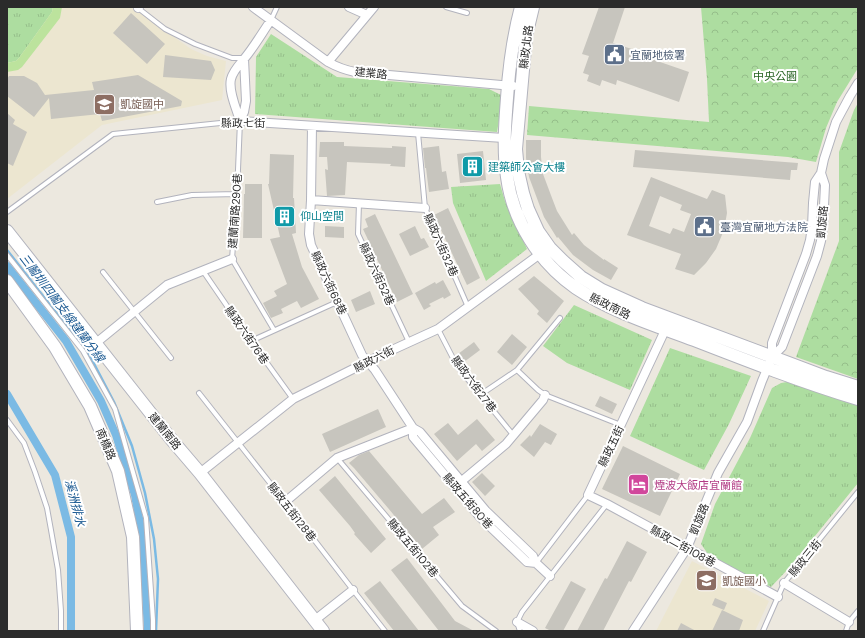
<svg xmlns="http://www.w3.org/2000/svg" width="865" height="638" font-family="'DM Sans','Noto Sans TC',sans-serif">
	<defs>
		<pattern id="grass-tufts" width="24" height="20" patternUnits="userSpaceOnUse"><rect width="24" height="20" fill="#addda0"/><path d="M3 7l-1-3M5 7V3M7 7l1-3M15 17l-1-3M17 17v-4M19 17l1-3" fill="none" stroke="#95be8a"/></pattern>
		<pattern id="park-crowns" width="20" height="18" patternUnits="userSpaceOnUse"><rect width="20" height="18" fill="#addda0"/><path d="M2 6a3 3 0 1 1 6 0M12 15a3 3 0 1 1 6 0" fill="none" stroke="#95be8a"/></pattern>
	</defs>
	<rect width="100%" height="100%" fill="#ece8df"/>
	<path fill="#ece6d0" d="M 7,7 L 132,7 L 191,49 L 207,56 L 226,61 L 222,100 L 102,125 L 7,199 Z
		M 692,561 L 769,601 L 755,631 L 656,631 Z"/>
	<path fill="url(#grass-tufts)" d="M 7,7 L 53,7 L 52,12 L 19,58 L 16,61 L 7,63 Z
		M 271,34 L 337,77 L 489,89 L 503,96 L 497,132 L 255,114 L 256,57 Z
		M 500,184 L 505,201 L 527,249 L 486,281 L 453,203 L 451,187 Z
		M 574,305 L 652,340 L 630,390 L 567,363 L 543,346 Z
		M 670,348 L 751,376 L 729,424 L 704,470 L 630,436 Z
		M 787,382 L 858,406 L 858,483 L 789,568 L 771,587 L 710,557 L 701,544 L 715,504 L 750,438 L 772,388 L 781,383 Z"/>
	<path fill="url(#park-crowns)" d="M 701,7 L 858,7 L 858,68 L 837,102 L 826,128 L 816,162 L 788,157 L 527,135 L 529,106 L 709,122 L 707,79 Z
		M 858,103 L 858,379 L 796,357 L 839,241 L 839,152 L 854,110 Z"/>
	<path fill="#bce39d" d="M 53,7 L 62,7 L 60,18 L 22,67 L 18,70 L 7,72 L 7,63 L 16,61 L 19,58 L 52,12 Z"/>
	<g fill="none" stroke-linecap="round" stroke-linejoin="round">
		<path stroke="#7bbae4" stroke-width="2.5" d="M 7,250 L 90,356 L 114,402 L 132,446 L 145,493 L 154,539 L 158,579 L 156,631"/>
		<path stroke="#7bbae4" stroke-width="8" d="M 7,266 L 66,341 L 101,401 L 116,435 L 135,495 L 143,541 L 148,631
			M 7,394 L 55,475 L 71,537 L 71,631"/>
	</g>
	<path fill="#c7c5be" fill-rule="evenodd" d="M 599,7 L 625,7 L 613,43 L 638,51 L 637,54 L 689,72 L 679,102 L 617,80 L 616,85 L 602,80 L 600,86 L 587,81 L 589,75 L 583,73 L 589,56 L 582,54 Z
		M 131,13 L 165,44 L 147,64 L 113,33 Z
		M 165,55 L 211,61 L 215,70 L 211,80 L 163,77 Z
		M 138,75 L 182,101 L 181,106 L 102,121 L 100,114 L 51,119 L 49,98 L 34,117 L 7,96 L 7,79 L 9,76 L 24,76 L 37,83 L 45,95 L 94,90 L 92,82 Z
		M 7,113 L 15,120 L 13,124 L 27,132 L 13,166 L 7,163 Z
		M 526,140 L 541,140 L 541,157 L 543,174 L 552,198 L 557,211 L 572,235 L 574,233 L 584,245 L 604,260 L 604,259 L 618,268 L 611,280 L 593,270 L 573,255 L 558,237 L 557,238 L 544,217 L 529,177 L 526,158 Z
		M 320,142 L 344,142 L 344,146 L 392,148 L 392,146 L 406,147 L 405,167 L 390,166 L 391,164 L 347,162 L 345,195 L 327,196 L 325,169 L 328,170 L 327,157 L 319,157 Z
		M 439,146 L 442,172 L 446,171 L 449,189 L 429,192 L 426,168 L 425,168 L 423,148 Z
		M 635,150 L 798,163 L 797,170 L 791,170 L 790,180 L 633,167 Z
		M 483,151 L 486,180 L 460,183 L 457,154 Z
		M 270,154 L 294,155 L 293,198 L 294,198 L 296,233 L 292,234 L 302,267 L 319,299 L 301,308 L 297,301 L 281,309 L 283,313 L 271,318 L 263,303 L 277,296 L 274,291 L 287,284 L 270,239 L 280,237 L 268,184 L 269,184 Z
		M 651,177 L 707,199 L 712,190 L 725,195 L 727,213 L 724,230 L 716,249 L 706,263 L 694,275 L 675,269 L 681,254 L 627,235 ZM 660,196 L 682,205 L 680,210 L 691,214 L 684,232 L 673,228 L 670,234 L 649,226 Z
		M 245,184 L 262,184 L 262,238 L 243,238 L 244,194 L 245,194 Z
		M 448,208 L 480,278 L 467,285 L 434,215 Z
		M 375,214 L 413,294 L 397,302 L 363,229 L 368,227 L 365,219 Z
		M 325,226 L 344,227 L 344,238 L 325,237 Z
		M 415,226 L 421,239 L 424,238 L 429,247 L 410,256 L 399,234 Z
		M 534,276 L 564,301 L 547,323 L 537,314 L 539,311 L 518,289 Z
		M 443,280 L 451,295 L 444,299 L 443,297 L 429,304 L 431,306 L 424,310 L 415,293 L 435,282 L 436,284 Z
		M 370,291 L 375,304 L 356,312 L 351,300 Z
		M 512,334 L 527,347 L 512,365 L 497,352 Z
		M 474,342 L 480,350 L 464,362 L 458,354 Z
		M 600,396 L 617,404 L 612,414 L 595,406 Z
		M 378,409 L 386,427 L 330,452 L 322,434 Z
		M 477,419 L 495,440 L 482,451 L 476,444 L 457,461 L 434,434 L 448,423 L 458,435 Z
		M 540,424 L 557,434 L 551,445 L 545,442 L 534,457 L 520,445 L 530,435 L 531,437 Z
		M 623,446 L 680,474 L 660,516 L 602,489 Z
		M 369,451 L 422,514 L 444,498 L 455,512 L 433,527 L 439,535 L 422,549 L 388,508 L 354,468 L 349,463 L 359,455 Z
		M 482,473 L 495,486 L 485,496 L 472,482 Z
		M 335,476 L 386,539 L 371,553 L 354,534 L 355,533 L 350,526 L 319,490 Z
		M 627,541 L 647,552 L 631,582 L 629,581 L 603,631 L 577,631 L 605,578 L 607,579 Z
		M 407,558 L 455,621 L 474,631 L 439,631 L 391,570 Z
		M 380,581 L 419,631 L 394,631 L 364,593 Z
		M 571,581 L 586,589 L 563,631 L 551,631 L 545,628 Z
		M 715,598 L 727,603 L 724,610 L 712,605 Z
		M 722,610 L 743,620 L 739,631 L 712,631 Z
		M 681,623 L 696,631 L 677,631 Z"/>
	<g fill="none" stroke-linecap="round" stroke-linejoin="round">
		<defs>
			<path id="lane" d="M 446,7 L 467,13
				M 138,8 L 165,29 L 195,44 L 232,58 L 244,58
				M 271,20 L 277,7
				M 418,133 L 425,208 L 468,307
				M 157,202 L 192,195 L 237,194
				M 359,203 L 358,234 L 409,342
				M 7,212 L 113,134 L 240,121 L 237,194 L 232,259 L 274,330
				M 7,255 L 83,351 L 115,409 L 146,518 L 153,620 L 153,631
				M 203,271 L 251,341 L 293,399
				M 103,272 L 171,358
				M 438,329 L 457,366 L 514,436
				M 251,341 L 337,302
				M 517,370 L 560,318
				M 199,393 L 285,502 L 353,590 L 385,631
				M 480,395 L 517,370 L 538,390 L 545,395 L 621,425
				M 7,420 L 24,443 L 35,472 L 47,508 L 51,530 L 58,570 L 61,611 L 61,631
				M 337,458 L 462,606 L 496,631
				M 536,563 L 588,495
				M 520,631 L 517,622 L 522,612 L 607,504
				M 763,631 L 784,583 L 858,492
				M 846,631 L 849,622 L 858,611"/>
			<path id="street" d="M 253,7 L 328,62 C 337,67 345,70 355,72 L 513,86
				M 349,7 L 367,15
				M 138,8 L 139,7
				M 328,62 L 374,7
				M 240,121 L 504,138
				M 240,121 C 237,110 228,91 231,79 C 233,71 239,65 244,59 C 254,47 262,33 271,20
				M 240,121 L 244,112 L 246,101 L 244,59
				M 312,126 L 311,200 L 309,234 L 311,245 L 362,355 L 375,370 L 413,428 L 420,432 L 486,511 L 533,556 L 536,563 L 550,576
				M 311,200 L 425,208
				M 667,326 L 588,495 L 607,504 L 778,597
				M 96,343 L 167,285 L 232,259
				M 772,357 L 782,347 L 817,256 L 821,241 L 823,227 L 825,185 L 821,173
				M 413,428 L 413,437 L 480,517 L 527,562 L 536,563
				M 200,473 L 293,399 L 379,356 L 438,329 L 544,251
				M 457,485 L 506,444 L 543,400 L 545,395
				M 285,502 L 337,458 L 413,428
				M 784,583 L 849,622
				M 315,620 L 353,590
				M 517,622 L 533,631
				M 633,631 L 687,548 L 718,473 L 747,422 L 762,381 L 772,357 L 772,343 L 806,254 L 810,240 L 812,227 L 813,203 L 815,182 L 821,173 L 824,159 L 836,122 L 850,96 L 858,83"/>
			<path id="secondary" d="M 521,7 C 513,37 509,67 507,98 C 505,124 503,151 507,177 C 513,222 540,263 576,288 C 612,312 654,325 694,340 C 748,361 802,382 858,399
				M 533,7 L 526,36 L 516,149 L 518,171 L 523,193 L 528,209 L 538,231 L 550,248 L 563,261 L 581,277 L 602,290 L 642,308 L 826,377 L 858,387
				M 7,231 L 171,439 L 200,473 L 323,631
				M 7,281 L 55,347 L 90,406 L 118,471 L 133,537 L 137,631"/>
		</defs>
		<use href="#lane" stroke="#b2b3bd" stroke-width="6"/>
		<use href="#street" stroke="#b2b3bd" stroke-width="10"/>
		<use href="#secondary" stroke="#b2b3bd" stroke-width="14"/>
		<use href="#lane" stroke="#fff" stroke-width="4"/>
		<use href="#street" stroke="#fff" stroke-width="8"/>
		<use href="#secondary" stroke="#fff" stroke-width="12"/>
	</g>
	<defs>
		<symbol id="civic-square" viewBox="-11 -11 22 22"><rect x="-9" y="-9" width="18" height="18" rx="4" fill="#5c6f8a" stroke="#fff"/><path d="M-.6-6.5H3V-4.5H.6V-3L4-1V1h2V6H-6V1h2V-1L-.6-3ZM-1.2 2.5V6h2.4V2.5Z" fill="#fff"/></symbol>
		<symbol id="school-square" viewBox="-11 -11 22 22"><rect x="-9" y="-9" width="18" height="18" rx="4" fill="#8d6e63" stroke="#fff"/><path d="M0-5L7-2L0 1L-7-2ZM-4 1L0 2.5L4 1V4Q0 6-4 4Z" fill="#fff"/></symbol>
		<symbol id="building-square" viewBox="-11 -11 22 22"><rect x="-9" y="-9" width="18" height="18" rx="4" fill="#0f9aa8" stroke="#fff"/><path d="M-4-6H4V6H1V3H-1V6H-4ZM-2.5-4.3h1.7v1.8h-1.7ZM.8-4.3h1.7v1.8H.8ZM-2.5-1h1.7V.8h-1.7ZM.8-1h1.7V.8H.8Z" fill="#fff"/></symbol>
		<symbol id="hotel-square" viewBox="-11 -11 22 22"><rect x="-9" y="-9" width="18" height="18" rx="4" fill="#d1479c" stroke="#fff"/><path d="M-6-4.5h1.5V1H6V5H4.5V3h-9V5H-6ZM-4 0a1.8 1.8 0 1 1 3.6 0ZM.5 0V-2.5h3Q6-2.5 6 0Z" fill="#fff"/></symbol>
	</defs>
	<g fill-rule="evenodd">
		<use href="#civic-square" x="602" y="42" width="25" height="25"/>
		<use href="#school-square" x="92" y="92" width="25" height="25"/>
		<use href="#building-square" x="460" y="154" width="25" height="25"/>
		<use href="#building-square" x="272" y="204" width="25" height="25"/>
		<use href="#civic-square" x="692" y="214" width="25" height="25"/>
		<use href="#hotel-square" x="626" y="472" width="25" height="25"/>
		<use href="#school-square" x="694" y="568" width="25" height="25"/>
	</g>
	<g text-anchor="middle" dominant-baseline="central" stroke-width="4" stroke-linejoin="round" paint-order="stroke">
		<g font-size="11" fill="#2b2b2b" stroke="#fff">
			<text transform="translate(526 47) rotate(-83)">縣政北路</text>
			<text transform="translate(371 73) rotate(6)">建業路</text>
			<text x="243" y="123">縣政七街</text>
			<text transform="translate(235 211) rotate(-86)">建蘭南路290巷</text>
			<text transform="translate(822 222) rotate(-85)">凱旋路</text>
			<text transform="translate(441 245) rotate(66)">縣政六街32巷</text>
			<text transform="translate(377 274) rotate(65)">縣政六街52巷</text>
			<text transform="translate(329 283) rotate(65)">縣政六街68巷</text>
			<text transform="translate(610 306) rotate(26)">縣政南路</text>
			<text transform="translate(247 335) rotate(55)">縣政六街76巷</text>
			<text transform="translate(374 359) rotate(-27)">縣政六街</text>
			<text transform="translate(474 384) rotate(53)">縣政六街27巷</text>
			<text transform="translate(165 431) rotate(51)">建蘭南路</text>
			<text transform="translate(106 444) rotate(67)">南橋路</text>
			<text transform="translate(611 446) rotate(-65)">縣政五街</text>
			<text transform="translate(468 501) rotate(49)">縣政五街80巷</text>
			<text transform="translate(292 512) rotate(52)">縣政五街128巷</text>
			<text transform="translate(699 519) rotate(-68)">凱旋路</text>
			<text transform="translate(683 546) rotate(29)">縣政二街108巷</text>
			<text transform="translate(413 548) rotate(50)">縣政五街102巷</text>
			<text transform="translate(805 558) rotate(-51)">縣政三街</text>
		</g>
		<g font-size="11" fill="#4e5e75" stroke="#fff" text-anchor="start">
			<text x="630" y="55">宜蘭地檢署</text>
			<text x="720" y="227">臺灣宜蘭地方法院</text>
		</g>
		<g font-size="11" fill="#266221" stroke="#fff">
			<text x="775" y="76">中央公園</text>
		</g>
		<g font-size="11" fill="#785e54" stroke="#fff" text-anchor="start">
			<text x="120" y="104">凱旋國中</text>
			<text x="722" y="581">凱旋國小</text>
		</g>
		<g font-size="11" fill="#0d838f" stroke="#fff" text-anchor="start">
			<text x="488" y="167">建築師公會大樓</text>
			<text x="300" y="216">仰山空間</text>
		</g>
		<g font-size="11" fill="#b23c85" stroke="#fff" text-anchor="start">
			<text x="654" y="485">煙波大飯店宜蘭館</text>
		</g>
		<g font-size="12" font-style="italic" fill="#195891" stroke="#fff">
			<text transform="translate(62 308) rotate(53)">三鬮圳四鬮支線建蘭分線</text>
			<text transform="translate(75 503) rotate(75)">溪洲排水</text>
		</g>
	</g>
	<rect width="865" height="638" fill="none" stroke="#2b2b2b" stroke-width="16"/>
</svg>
